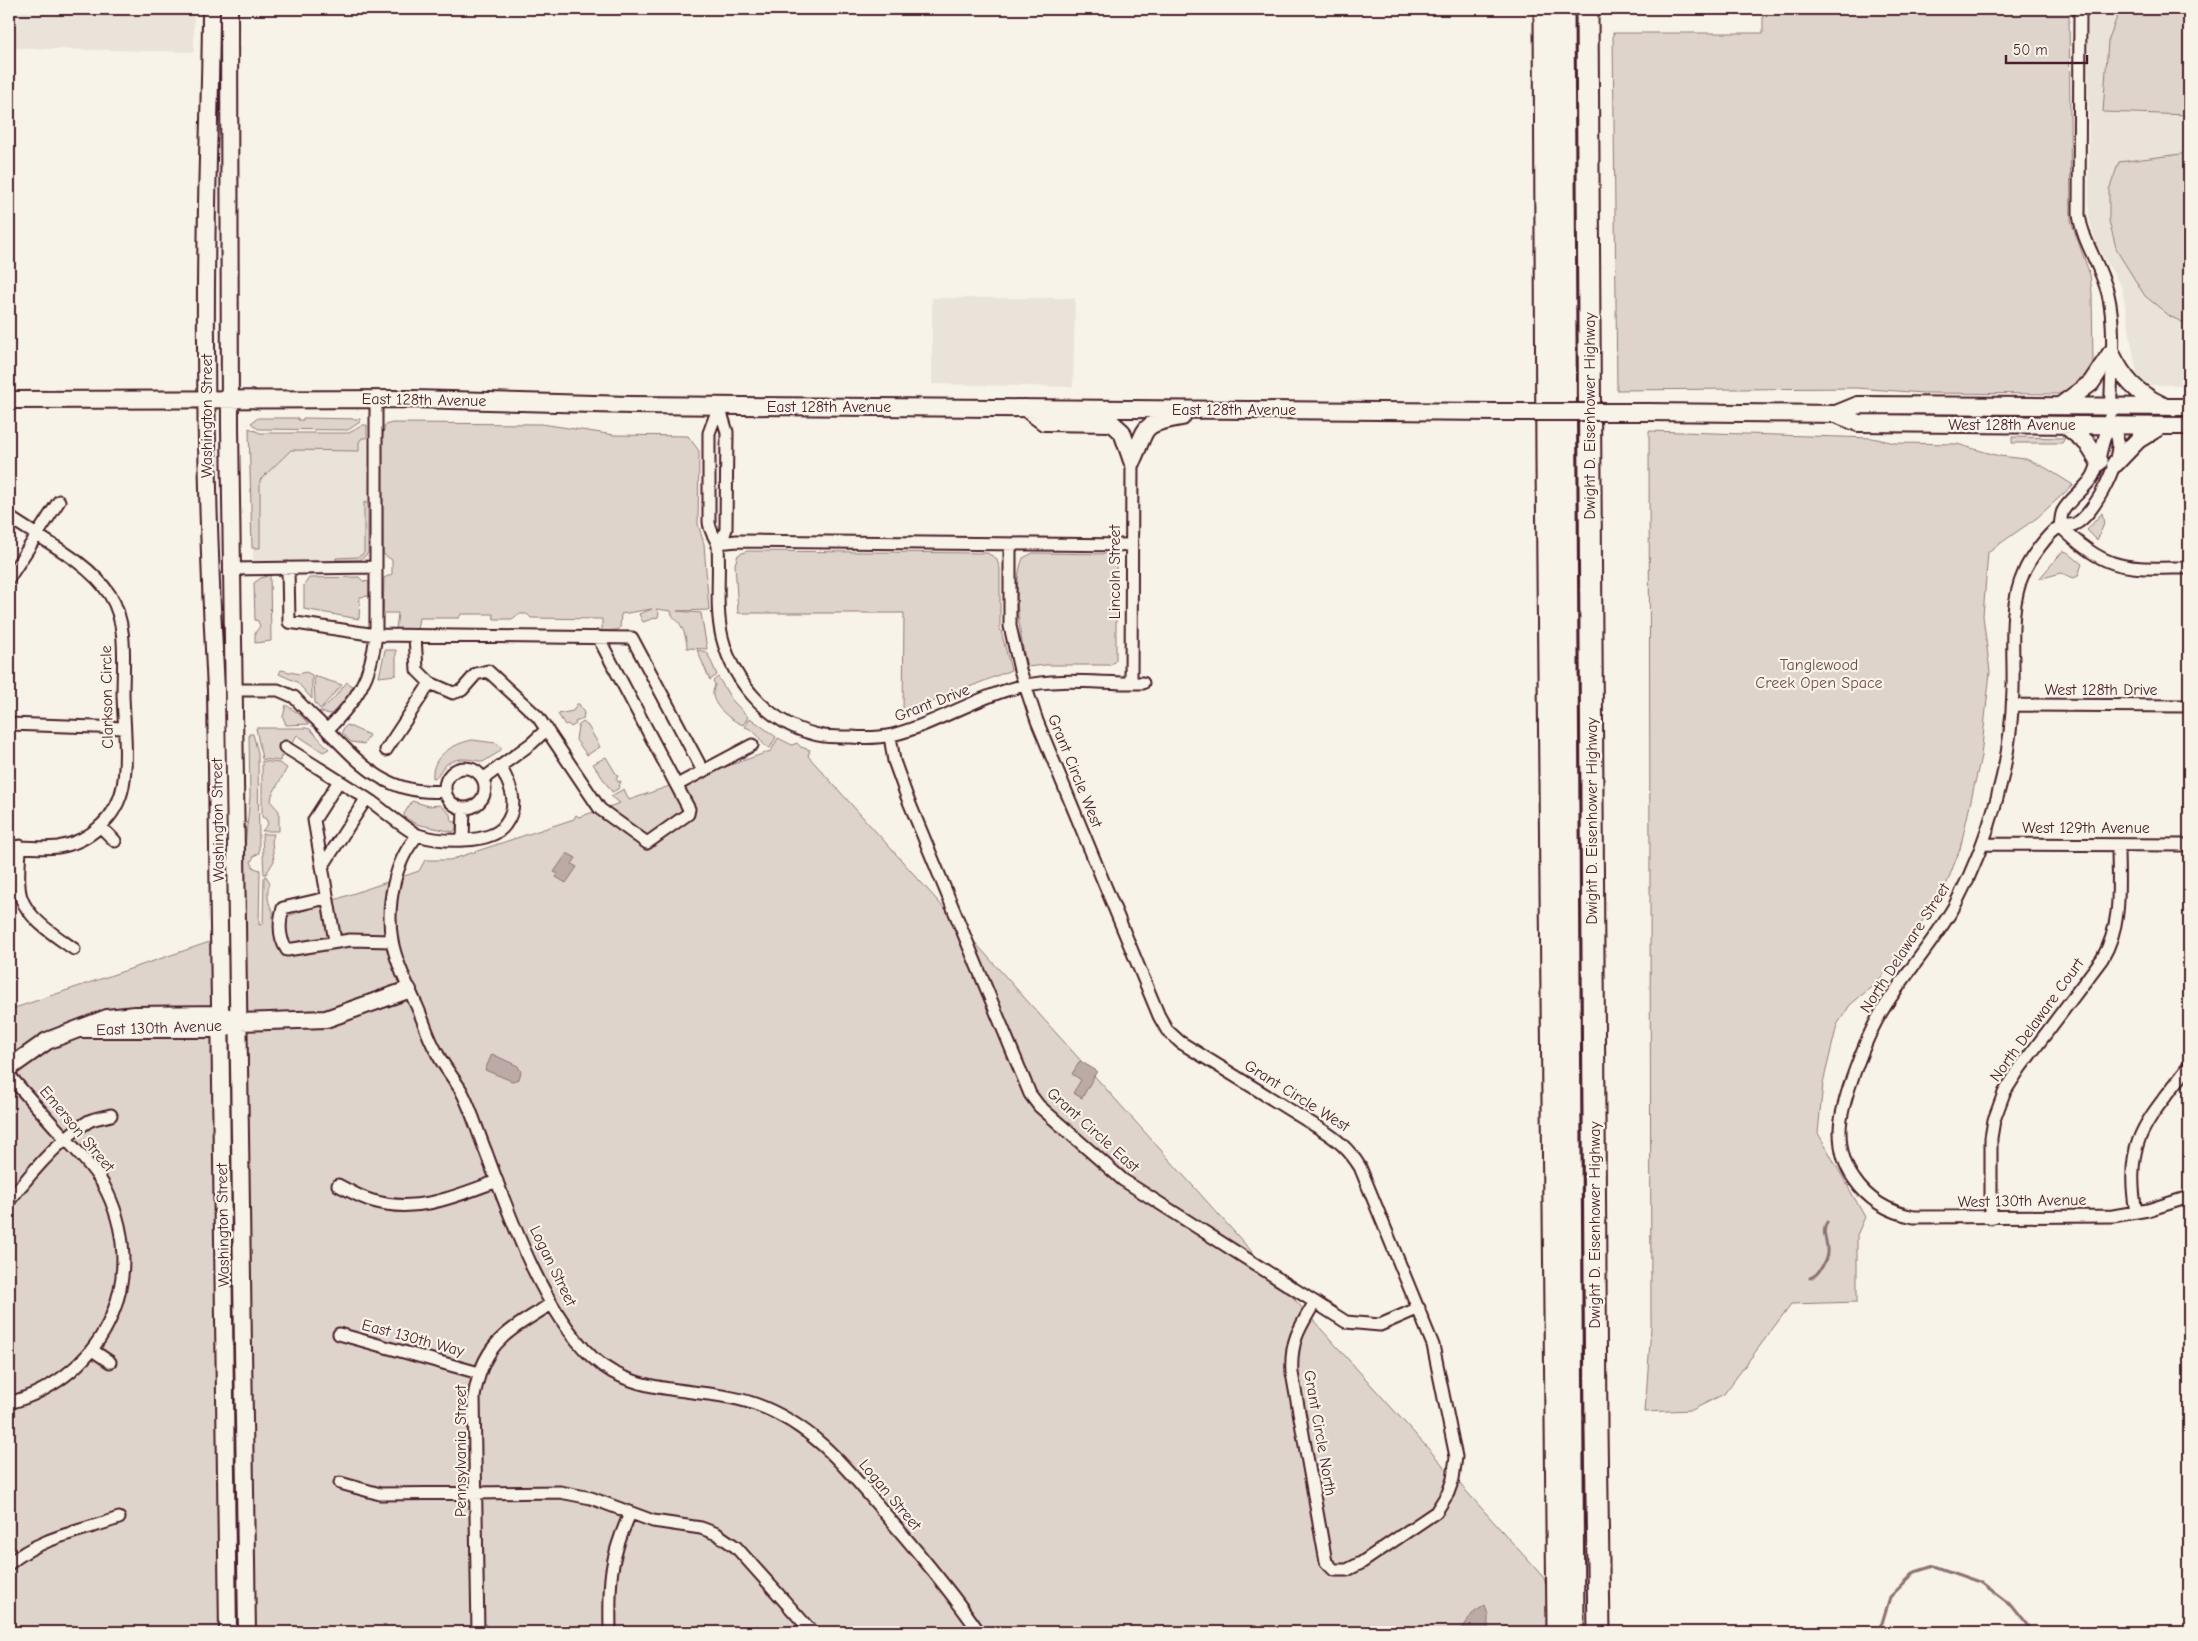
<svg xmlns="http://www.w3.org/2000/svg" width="2198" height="1641" font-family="'Comic Neue',sans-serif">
	<rect width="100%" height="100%" fill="#f7f3e8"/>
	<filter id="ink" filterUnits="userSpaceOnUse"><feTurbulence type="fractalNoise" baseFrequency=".02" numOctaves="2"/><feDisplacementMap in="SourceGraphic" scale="10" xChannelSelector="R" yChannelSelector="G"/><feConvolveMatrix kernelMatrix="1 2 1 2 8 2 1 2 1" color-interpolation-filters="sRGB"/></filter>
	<g filter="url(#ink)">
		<path fill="#eae3da" d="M 9,9 L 194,9 L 194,52 L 9,48 Z
			M 2088,9 L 2189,9 L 2189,385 L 2151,385 L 2143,381 L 2137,374 L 2122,288 L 2096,244 L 2089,218 Z
			M 932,298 L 1075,298 L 1073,387 L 932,384 Z
			M 273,439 L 367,439 L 370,573 L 254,575 L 249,464 Z"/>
		<path fill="#ded4cc" stroke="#947a7c" d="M 1763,9 L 2069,9 L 2071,221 L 2090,275 L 2092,293 L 2093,362 L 2087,379 L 2080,378 L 2078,382 L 2078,388 L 2058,394 L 1923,393 L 1857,388 L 1617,390 L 1613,33 L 1763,33 Z
			M 2120,9 L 2189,9 L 2189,115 L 2103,112 L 2108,41 Z
			M 2189,153 L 2189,325 L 2171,317 L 2145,296 L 2117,251 L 2109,221 L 2109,190 L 2119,162 Z
			M 258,418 L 298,418 L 298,420 L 303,420 L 303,418 L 360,419 L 360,422 L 348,430 L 258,429 L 251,423 Z
			M 392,423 L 542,424 L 614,435 L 688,436 L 699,451 L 698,524 L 704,544 L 709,610 L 677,611 L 701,613 L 707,649 L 687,648 C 687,641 684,630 680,624 C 677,619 672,618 671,611 L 656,609 L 659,613 L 658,617 L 643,622 L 639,614 L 652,609 L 621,614 L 620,628 L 617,630 L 602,631 L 602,619 L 531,618 L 527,614 L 519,614 L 512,619 L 494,619 L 493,614 L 461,614 L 459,618 L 419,618 L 417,629 L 396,629 L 398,613 L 383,613 L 384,578 L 392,574 L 392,560 L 383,554 L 382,438 L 385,425 Z
			M 363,425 L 367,425 L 367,438 L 362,438 L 359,442 L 359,451 L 291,450 L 260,480 L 260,548 L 252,548 L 249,428 L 260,433 L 349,433 Z
			M 1649,431 L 1872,438 L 1895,443 L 1957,444 L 1999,456 L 2026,459 L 2046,468 L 2073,485 L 2038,517 L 1988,552 L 1983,616 L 1990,672 L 1981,756 L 1960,849 L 1945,888 L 1894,962 L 1875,984 L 1850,1005 L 1837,1025 L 1823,1083 L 1818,1133 L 1865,1217 L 1857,1235 L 1857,1302 L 1791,1304 L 1724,1394 L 1692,1410 L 1645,1412 L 1651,1327 Z
			M 2012,437 L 2065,438 L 2062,443 L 2012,443 Z
			M 364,502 L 368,504 L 368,553 L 360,560 L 336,560 L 336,558 L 358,557 L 364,553 Z
			M 2102,513 L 2104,524 L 2097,540 L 2087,530 Z
			M 747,551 L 987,553 L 996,558 L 1000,568 L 1000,627 L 1011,670 L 903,714 L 904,613 L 738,613 L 735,564 L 738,555 Z
			M 2063,551 L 2067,552 L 2082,564 L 2078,576 L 2074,578 L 2061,573 L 2039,579 Z
			M 1033,553 L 1112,554 L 1116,562 L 1116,660 L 1111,665 L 1045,665 L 1027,667 C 1020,636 1011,588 1023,558 Z
			M 270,575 L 271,641 L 255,643 L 255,633 L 260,626 L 258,621 L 255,620 L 254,583 L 261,578 Z
			M 359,577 L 363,581 L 369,582 L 369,596 L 360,597 L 359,619 L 304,609 L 304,585 L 309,578 Z
			M 385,650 L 396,650 L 396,675 L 379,677 Z
			M 697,650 L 707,652 L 717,675 L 710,680 Z
			M 281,670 L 299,674 L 306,672 L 312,675 L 312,699 L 297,682 L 279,674 Z
			M 314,676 L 342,685 L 320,709 L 315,703 Z
			M 718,677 L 732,700 L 748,717 L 743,725 C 733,721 715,709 713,695 C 712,692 715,686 715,684 L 713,681 Z
			M 347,682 L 354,687 L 343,702 L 331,714 L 319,712 L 334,698 Z
			M 577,704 L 579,704 L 584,713 L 583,719 L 575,722 L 576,724 L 571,727 L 568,724 L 565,725 L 558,714 L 573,711 Z
			M 286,705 L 298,713 L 309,724 L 286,725 L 283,717 Z
			M 750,718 L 776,737 L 770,748 C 759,745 762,733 745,727 Z
			M 583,722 L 588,726 L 600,747 L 587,755 L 576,740 L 578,726 Z
			M 347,725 L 369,735 L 364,744 L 351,742 L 342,733 L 343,729 Z
			M 256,728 L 306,728 L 310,729 L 329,749 L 323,752 L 297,735 L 292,743 L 288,741 L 282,751 L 285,753 L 282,757 L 281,756 L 280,761 L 262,759 Z
			M 249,734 L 253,734 L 258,753 L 259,853 L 254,856 L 251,862 L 254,868 L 260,870 L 259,925 L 263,924 L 264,877 L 266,876 L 270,883 C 266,891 268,905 273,911 L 273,921 L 419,871 L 425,860 L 450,860 L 574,819 L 576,815 L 579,817 L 620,803 L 611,796 L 624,789 L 629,800 L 771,751 L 778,738 L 792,745 L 797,743 L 801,747 L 810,750 L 808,756 L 1544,1578 L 1547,1589 L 1548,1632 L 9,1632 L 9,1010 L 245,930 L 245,846 L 250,797 Z
			M 472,740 L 496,743 L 502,748 L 499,752 L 483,762 C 463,757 447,756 437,777 L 433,778 C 431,756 453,744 472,740 Z
			M 606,757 L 618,777 L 616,778 L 618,782 L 621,781 L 618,789 L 612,792 L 593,764 Z
			M 262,761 L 279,763 L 287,768 L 272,795 L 271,802 L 279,811 L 279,831 L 262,831 L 268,824 L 266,819 L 262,817 Z
			M 412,801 L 429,806 L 440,805 L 450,814 L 451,821 L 456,822 L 456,829 L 453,832 L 416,824 L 404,817 L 404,814 Z
			M 262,834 L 274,834 L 272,841 L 274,861 L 266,874 L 264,874 Z"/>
		<path fill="#bcaaa7" stroke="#8e7275" d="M 567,853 L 576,858 L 572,864 L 577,867 L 566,883 L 556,877 L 558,874 L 554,872 Z
			M 492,1054 L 518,1066 L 521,1072 L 519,1079 L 512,1081 L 485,1070 Z
			M 1080,1061 L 1097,1071 L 1082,1098 L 1073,1093 L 1081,1080 L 1072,1074 Z
			M 1485,1605 L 1488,1615 L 1488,1632 L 1460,1632 L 1472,1614 Z"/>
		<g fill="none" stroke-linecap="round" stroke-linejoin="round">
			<path stroke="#8e7275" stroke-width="3" d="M 1810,1278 C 1820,1275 1828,1258 1827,1249 C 1827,1238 1821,1233 1827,1222
				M 1876,1632 L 1882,1623 L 1890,1597 L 1915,1572 L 1934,1566 L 1982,1583 L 2011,1605 L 2031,1630 L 2040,1632
				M 2069,1632 L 2085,1629 L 2093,1632"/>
			<defs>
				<path id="street" d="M 2080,9 L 2079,215 C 2083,243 2101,266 2108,294 C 2117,330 2110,386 2110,425 C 2112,429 2116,433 2117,437 C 2124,458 2094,515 2075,524 C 2071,526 2065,524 2061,526 C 2049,531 2029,560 2024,572 C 2008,607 2014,651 2013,690 C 2012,726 2007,763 1997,798 C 1987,835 1973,871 1955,905 C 1934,942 1905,974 1882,1011 C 1867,1035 1840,1103 1840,1131 C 1840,1148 1844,1165 1854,1179 C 1868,1200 1889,1212 1914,1217 L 2113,1216 L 2148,1210 L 2189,1197
					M 719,406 L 709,433 L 709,522 C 710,533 717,539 718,546 C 720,576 715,607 722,637 C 734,685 773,728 824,736 C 833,737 842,737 851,737 C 864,738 879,738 892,735 C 937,724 977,696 1022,686 C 1061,677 1104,684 1143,683
					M 9,517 C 42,540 88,561 110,595 C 128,624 123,663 123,695 C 124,724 128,758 123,786 C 117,818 89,842 58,847 C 42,849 25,847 9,846
					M 2060,526 C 2107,573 2127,568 2189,568
					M 2060,526 C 2061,521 2061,514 2063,511 C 2070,498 2085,490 2093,476 C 2102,459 2100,441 2110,425
					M 718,543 L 737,541 L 1132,545
					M 718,543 L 724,535 L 726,529 L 727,432 L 719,406
					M 1010,544 L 1010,626 L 1020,670 L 1037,721 L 1159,1016 L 1167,1030 L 1180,1042 L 1319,1128 C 1337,1139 1349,1149 1360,1167 L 1433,1345 L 1456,1457 L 1453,1479 L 1448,1493 L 1436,1512 L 1361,1563 L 1347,1570 L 1334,1570 L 1326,1562 L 1292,1373 C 1290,1342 1299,1328 1315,1302
					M 288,568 L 289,622 L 376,635 L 632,638 L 703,771
					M 233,569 L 376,567
					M 9,578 L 59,501
					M 415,636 L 417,670 L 430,683 L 453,693 L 462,690 L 476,674 L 488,671 L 538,717 L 600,809 L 647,843 L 688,814 L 689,809 L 598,637
					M 1131,683 L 1132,461
					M 235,690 L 278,690 L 294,697 C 304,708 316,719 327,730 C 363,767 389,796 445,791
					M 2013,705 L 2189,706
					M 9,724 L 124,728
					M 327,730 C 357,700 371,678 376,635 L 376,399
					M 890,736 L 894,761 L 907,797 L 1030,1094 L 1039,1106 L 1123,1180 L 1346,1322 L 1380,1325 L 1419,1308
					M 285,747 C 314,765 343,783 372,802 C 384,811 406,830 418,835 C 439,842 491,845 505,825 C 520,805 511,786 500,766
					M 386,750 L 430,683
					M445 788a20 20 0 1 1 40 0a20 20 0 1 1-40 0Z
					M 483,779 L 532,743 L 547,729
					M 677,785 L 752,745
					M 100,826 L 115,841
					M 418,835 C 394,861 386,906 392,941 C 396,962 406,982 415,1002 C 423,1018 427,1036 436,1051 C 443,1066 454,1078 462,1092 C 472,1111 478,1133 486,1152 C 510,1217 542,1309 592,1357 C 636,1399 701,1385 755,1404 C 817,1426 851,1474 892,1522 C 923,1558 953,1594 979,1632
					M 463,840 L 464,808
					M 1982,844 L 2189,845
					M 20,846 C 20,862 16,882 21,897 C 28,919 56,936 74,949
					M 322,867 L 366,799
					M 327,898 L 283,908 C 279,922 278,937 287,950 L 350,940 L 392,941
					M 335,941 L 314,820 L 339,781
					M 9,1075 C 27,1096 46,1117 64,1137 C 78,1152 93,1167 103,1184 C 152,1274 107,1376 9,1403
					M 338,1185 C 350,1191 361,1198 373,1201 C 417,1214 456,1196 497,1181
					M 9,1201 C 30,1174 59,1139 89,1121 C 95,1118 104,1117 111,1115
					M 2136,1212 C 2123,1138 2148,1121 2189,1066
					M 1991,1218 L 1991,1138 L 1994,1120 L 2004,1093 L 2020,1068 L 2102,959 C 2123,924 2118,884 2118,845
					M 339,1334 L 479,1373
					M 92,1350 L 110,1362
					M 340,1483 L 380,1494 L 560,1492 L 591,1498 L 653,1521 L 701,1528 L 717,1534 L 736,1547 L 812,1632
					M 9,1564 C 38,1538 82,1531 119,1518
					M 478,1632 L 474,1397 C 483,1342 507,1332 551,1304
					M 610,1632 C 609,1583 609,1559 630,1514"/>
				<path id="secondary" d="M 211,9 C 211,74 208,140 207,206 C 204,367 207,529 216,690 L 228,1632
					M 229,9 L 230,427 L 247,1632
					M 2111,353 C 2123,378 2136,393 2162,405
					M 9,400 L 413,399 L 630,405 L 1496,412
					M 2060,406 L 2091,383 L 2111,353
					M 1025,408 L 1044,422 L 1112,423 L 1122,432 L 1132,461
					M 1648,412 L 1836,414 L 1858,423 L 2189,426
					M 1836,414 L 1858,405 L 2189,407
					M 2065,425 L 2087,443 L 2099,462
					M 1132,461 C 1149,425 1139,425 1182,417
					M 2115,464 L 2138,440 L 2161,426
					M 78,1029 L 221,1029 L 239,1022 L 326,1019 L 408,990
					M 9,1068 L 47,1041 L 107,1018 L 135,1015 L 221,1014 L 230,1018"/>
				<path id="highway" d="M 1545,9 L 1547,462 L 1558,1632
					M 1563,9 L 1573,1628
					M 1587,9 L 1596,1430 L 1599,1632"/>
			</defs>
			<use href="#street" stroke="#4a1f2b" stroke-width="15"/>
			<use href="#secondary" stroke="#4a1f2b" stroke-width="20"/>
			<use href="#highway" stroke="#4a1f2b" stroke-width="25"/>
			<use href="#street" stroke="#f7f3e8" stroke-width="11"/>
			<use href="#secondary" stroke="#f7f3e8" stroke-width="16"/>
			<use href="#highway" stroke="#f7f3e8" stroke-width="21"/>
			<defs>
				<path id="secondary-bridge" d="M 1496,412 L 1648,412"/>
			</defs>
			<use href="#secondary-bridge" stroke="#4a1f2b" stroke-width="20" stroke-linecap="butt"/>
			<use href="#secondary-bridge" stroke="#f7f3e8" stroke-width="16"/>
		</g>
	</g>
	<g text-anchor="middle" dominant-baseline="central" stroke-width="4.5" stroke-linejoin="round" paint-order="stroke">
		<g font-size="16" fill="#4a1f2b" stroke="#f7f3e8">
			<text transform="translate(424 400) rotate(1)">East 128th Avenue</text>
			<text x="829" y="407">East 128th Avenue</text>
			<text x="1234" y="410">East 128th Avenue</text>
			<text transform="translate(207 416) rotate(-90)">Washington Street</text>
			<text transform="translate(1590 416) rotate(-90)">Dwight D. Eisenhower Highway</text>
			<text x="2012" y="425">West 128th Avenue</text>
			<text transform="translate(1115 572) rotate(-90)">Lincoln Street</text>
			<text x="2101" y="690">West 128th Drive</text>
			<text transform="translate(107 697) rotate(-91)">Clarkson Circle</text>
			<text transform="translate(932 703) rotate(-21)">Grant Drive</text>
			<text transform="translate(1075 771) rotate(68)">Grant Circle West</text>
			<text transform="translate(218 820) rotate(-91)">Washington Street</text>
			<text transform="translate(1592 821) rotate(-90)">Dwight D. Eisenhower Highway</text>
			<text x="2086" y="828">West 129th Avenue</text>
			<text transform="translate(1905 948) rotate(-57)">North Delaware Street</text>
			<text transform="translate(2037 1020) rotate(-54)">North Delaware Court</text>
			<text transform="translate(159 1028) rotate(-2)">East 130th Avenue</text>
			<text transform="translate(1297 1096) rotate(32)">Grant Circle West</text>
			<text transform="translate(77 1129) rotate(50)">Emerson Street</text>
			<text transform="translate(1093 1130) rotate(42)">Grant Circle East</text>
			<text transform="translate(2022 1201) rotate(-1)">West 130th Avenue</text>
			<text transform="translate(223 1225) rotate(-91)">Washington Street</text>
			<text transform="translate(1595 1225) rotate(-90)">Dwight D. Eisenhower Highway</text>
			<text transform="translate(553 1266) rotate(64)">Logan Street</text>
			<text transform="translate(413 1338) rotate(15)">East 130th Way</text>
			<text transform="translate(1320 1433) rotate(80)">Grant Circle North</text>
			<text transform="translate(461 1451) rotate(-90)">Pennsylvania Street</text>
			<text transform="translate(890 1495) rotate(50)">Logan Street</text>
		</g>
		<g font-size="16" fill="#6f4c53" stroke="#f7f3e8">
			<text x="1819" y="665">Tanglewood<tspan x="1819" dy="18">Creek Open Space</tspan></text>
		</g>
	</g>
	<rect width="2198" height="1641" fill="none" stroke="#f7f3e8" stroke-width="30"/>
	<rect x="15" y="15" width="2168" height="1611" fill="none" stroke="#4a1f2b" stroke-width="2" filter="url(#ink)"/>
	<path d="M2006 55v8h81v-8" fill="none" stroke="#4a1f2b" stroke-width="2.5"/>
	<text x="2013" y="55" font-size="15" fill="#4a1f2b" stroke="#f7f3e8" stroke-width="4" paint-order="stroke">50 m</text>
</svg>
